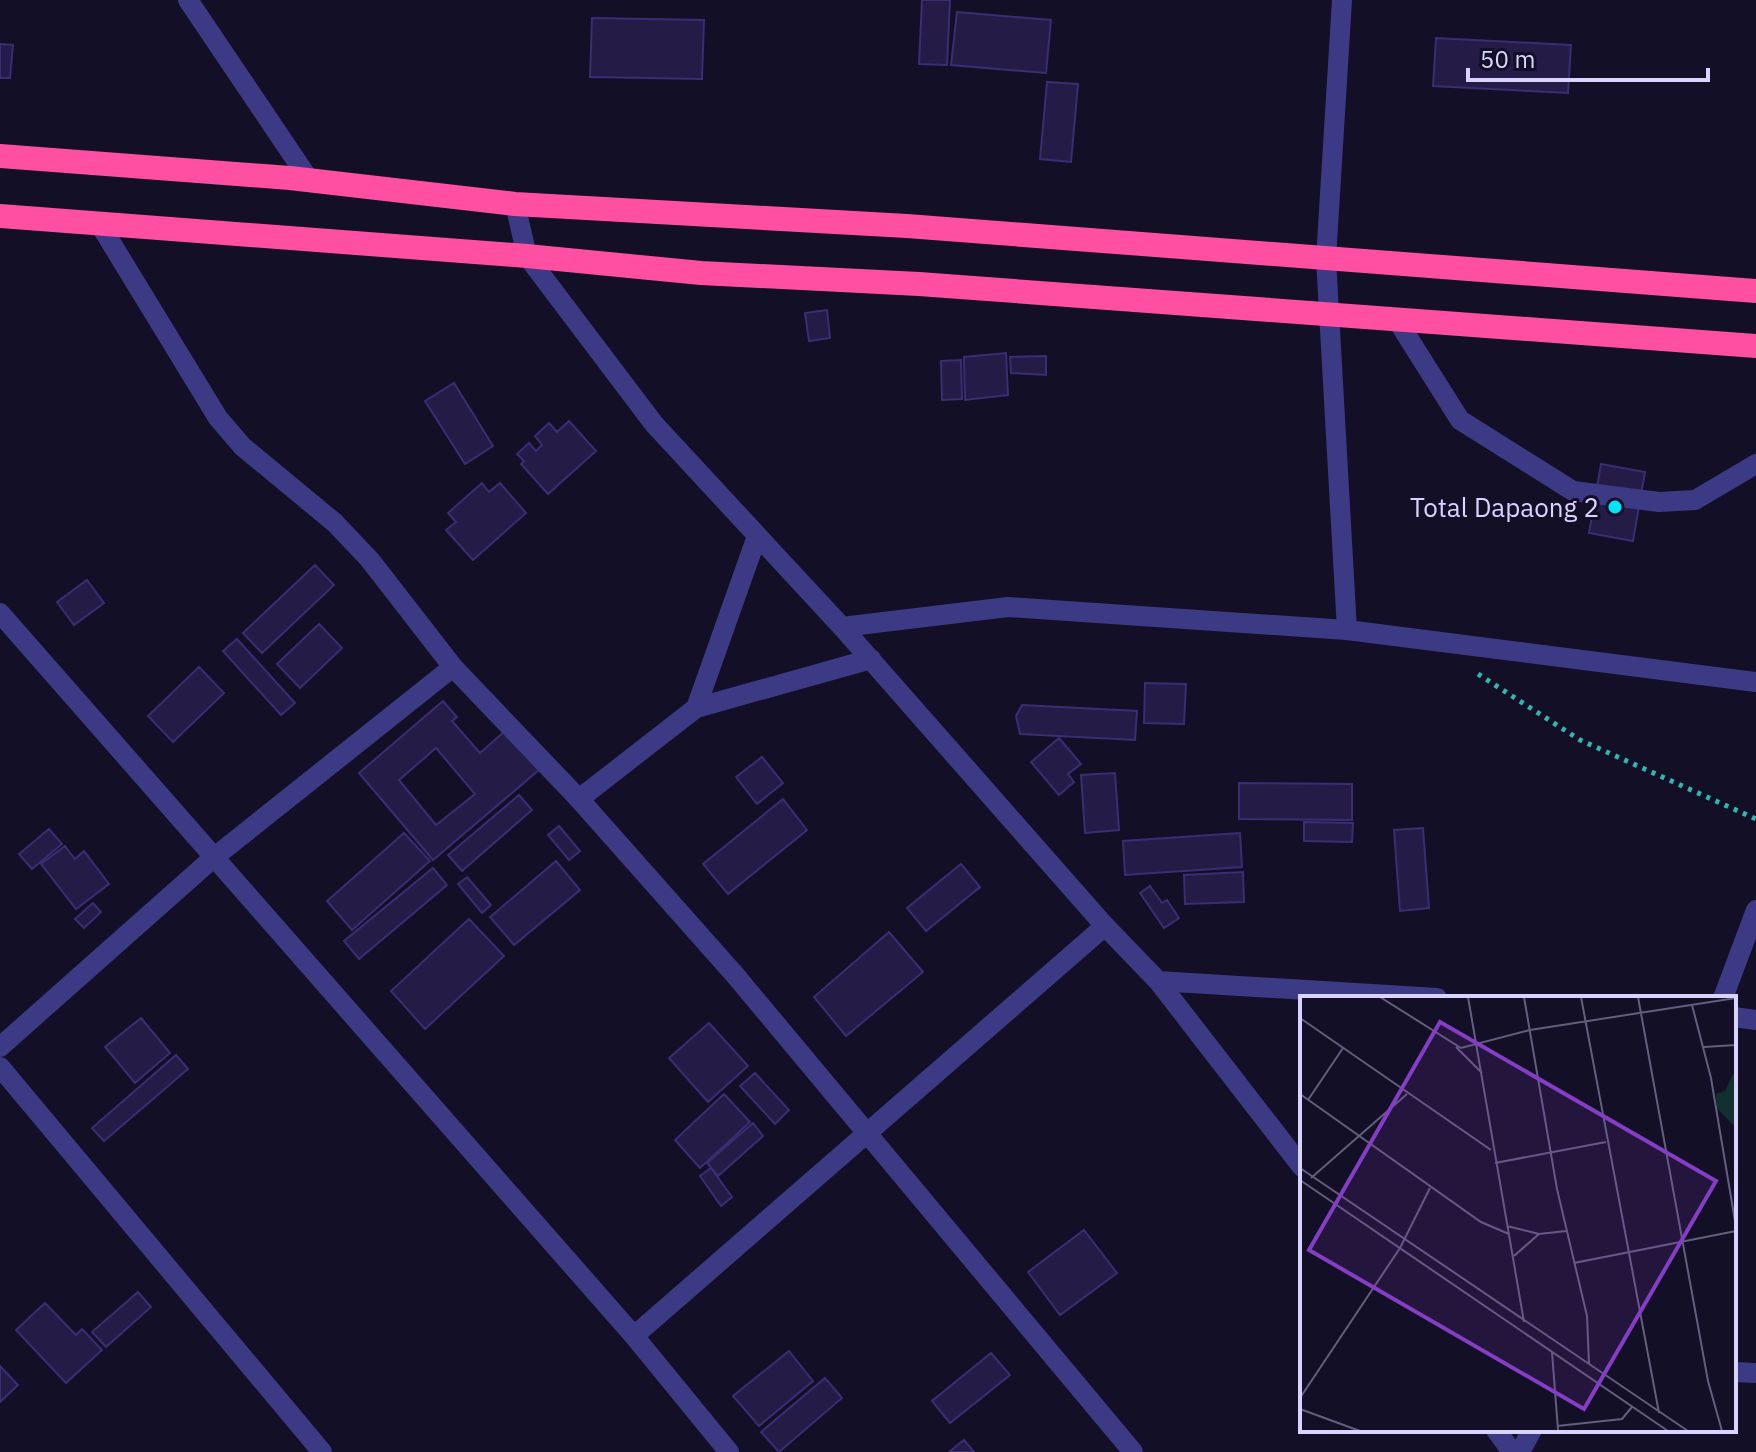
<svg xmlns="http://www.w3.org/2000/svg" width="1756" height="1452" font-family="'IBM Plex Sans',sans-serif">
	<rect width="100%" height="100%" fill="#130f26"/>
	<path fill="#241b47" stroke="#3b2d73" stroke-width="2" fill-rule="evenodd" d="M 922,0 L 950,0 L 947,65 L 919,64 Z
		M 957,12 L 1051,20 L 1046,73 L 951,65 Z
		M 592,18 L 704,20 L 702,79 L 590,77 Z
		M 1436,38 L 1571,45 L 1568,93 L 1433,86 Z
		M 0,44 L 13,45 L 10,78 L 0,78 Z
		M 1047,82 L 1078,84 L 1071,162 L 1040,159 Z
		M 827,310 L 830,338 L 809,341 L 805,313 Z
		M 1006,353 L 1008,395 L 965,400 L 964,357 Z
		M 1046,356 L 1046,375 L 1011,373 L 1010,357 Z
		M 961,360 L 962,399 L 942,400 L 941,361 Z
		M 454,383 L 493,446 L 465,464 L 425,401 Z
		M 569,421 L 596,451 L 548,494 L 521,464 L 524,461 L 517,454 L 529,443 L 536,451 L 542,445 L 535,436 L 549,423 L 557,432 Z
		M 1601,464 L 1645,472 L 1633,541 L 1589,533 Z
		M 482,483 L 489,492 L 500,483 L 526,513 L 473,560 L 446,530 L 456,522 L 448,513 Z
		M 315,565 L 334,585 L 262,653 L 243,633 Z
		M 87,580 L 104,603 L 74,625 L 57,602 Z
		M 319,624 L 342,648 L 300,688 L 277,664 Z
		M 237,639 L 295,703 L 281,715 L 223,651 Z
		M 199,667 L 224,693 L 173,742 L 148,716 Z
		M 1145,683 L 1186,684 L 1184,724 L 1144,723 Z
		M 443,701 L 457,717 L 452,721 L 480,753 L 505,731 L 539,770 L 433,860 L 359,773 ZM 436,748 L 475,794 L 436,825 L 399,780 Z
		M 1022,705 L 1137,711 L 1135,740 L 1020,734 L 1016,716 Z
		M 1059,738 L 1081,764 L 1068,774 L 1074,782 L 1059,795 L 1031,762 Z
		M 762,757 L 783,783 L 757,804 L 736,777 Z
		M 1115,773 L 1119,830 L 1085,833 L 1081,775 Z
		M 1239,783 L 1352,784 L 1352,820 L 1239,819 Z
		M 519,795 L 532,810 L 462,871 L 448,855 Z
		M 783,799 L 807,830 L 728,894 L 703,864 Z
		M 1304,822 L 1353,823 L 1352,842 L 1304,841 Z
		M 559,826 L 580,851 L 569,860 L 548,835 Z
		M 1423,828 L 1429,908 L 1400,911 L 1394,830 Z
		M 49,829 L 62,844 L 32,869 L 19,854 Z
		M 404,833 L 430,861 L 352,930 L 327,901 Z
		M 1240,833 L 1242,867 L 1125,875 L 1123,841 Z
		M 65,846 L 75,859 L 84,851 L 109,884 L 76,909 L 41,864 Z
		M 556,861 L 580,890 L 514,945 L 490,917 Z
		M 961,864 L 980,887 L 926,931 L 907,908 Z
		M 433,868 L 447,885 L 359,959 L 344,941 Z
		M 1243,872 L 1244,902 L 1185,904 L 1184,875 Z
		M 467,877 L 491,905 L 482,913 L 458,884 Z
		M 1150,886 L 1162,903 L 1167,900 L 1179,918 L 1164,928 L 1140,893 Z
		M 93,903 L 101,912 L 84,928 L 75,919 Z
		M 469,919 L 504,956 L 425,1029 L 391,991 Z
		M 889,932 L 923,972 L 846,1036 L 814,997 Z
		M 141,1018 L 170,1053 L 135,1083 L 105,1047 Z
		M 709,1023 L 748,1066 L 708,1102 L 669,1058 Z
		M 176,1055 L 188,1069 L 104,1141 L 92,1128 Z
		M 755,1073 L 789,1110 L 775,1124 L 740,1086 Z
		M 724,1094 L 750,1122 L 700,1168 L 675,1140 Z
		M 753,1123 L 763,1136 L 718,1176 L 707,1163 Z
		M 711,1168 L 732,1197 L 721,1206 L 700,1176 Z
		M 1084,1230 L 1117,1273 L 1060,1315 L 1028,1272 Z
		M 138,1292 L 151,1307 L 106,1347 L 92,1332 Z
		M 45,1303 L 76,1335 L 82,1329 L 102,1350 L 66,1383 L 16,1330 Z
		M 789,1351 L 813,1381 L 759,1426 L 733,1396 Z
		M 991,1353 L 1010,1375 L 950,1423 L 932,1401 Z
		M 0,1366 L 18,1385 L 0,1402 Z
		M 825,1378 L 842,1398 L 779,1452 L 761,1432 Z
		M 964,1440 L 974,1452 L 949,1452 Z"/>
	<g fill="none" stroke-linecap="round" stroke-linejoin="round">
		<path stroke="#2fb8b0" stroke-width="5" stroke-dasharray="4 6" stroke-linecap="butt" d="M 1478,674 L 1580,740 L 1756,819"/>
		<path stroke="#3d3a85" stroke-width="20" d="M 188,0 L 310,181
			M 1342,0 L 1326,259 L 1347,630
			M 515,204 L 527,256 L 654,424 L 842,627 L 1105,926 L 1158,981 L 1302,1167
			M 99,223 L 218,418 L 243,447 L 335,523 L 370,560 L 453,667 L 579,799 L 735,975 L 1133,1452
			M 1397,320 L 1460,420 L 1573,491 L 1659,502 L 1695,500 L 1756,464
			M 0,613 L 634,1336 L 729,1452
			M 842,627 L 1008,607 L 1347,630 L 1756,682
			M 696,708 L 757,536
			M 579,799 L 696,708 L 871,659
			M 1158,981 L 1437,998
			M 1723,998 L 1756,910
			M 1734,1017 L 1756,1020
			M 0,1047 L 212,859 L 453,667
			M 0,1067 L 322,1452
			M 634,1336 L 1105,926
			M 1734,1372 L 1756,1373
			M 1496,1430 L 1512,1452
			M 1520,1452 L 1532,1430"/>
		<path stroke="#ff4fa3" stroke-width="24" d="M 0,156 L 290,178 L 515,204 L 907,226 L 1756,291
			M 0,216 L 527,256 L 701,273 L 919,284 L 1756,346"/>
	</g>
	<circle fill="#00e5ff" stroke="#130f26" stroke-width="3" cx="1615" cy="507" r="8"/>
	<g text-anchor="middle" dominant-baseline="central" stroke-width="6" stroke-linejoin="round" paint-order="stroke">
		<g font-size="26" fill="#d9d4ff" stroke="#130f26" text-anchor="end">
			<text x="1599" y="507">Total Dapaong 2</text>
		</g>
	</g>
	<g transform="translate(1300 996)">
		<rect width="436" height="436" fill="#130f26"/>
		<path d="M 436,72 L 436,132 L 417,112 L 416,98 L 425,95 Z" fill="#12302f"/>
		<path fill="none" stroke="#625e7d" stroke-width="2" d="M 80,1 L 161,52 L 230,34 L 436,2M 168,1 L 224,326M 224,1 L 257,193 L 287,320 L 289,368M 281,1 L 359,417M 338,1 L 408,385 L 422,435M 392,9 L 411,82 L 436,231M 0,22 L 191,154M 156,51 L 182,77M 404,51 L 436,49M 0,98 L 181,226 L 209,238M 8,104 L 43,52M 195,167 L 306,146M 0,172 L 388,435M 11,182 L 107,98M 0,184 L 368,435M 207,230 L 239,238 L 266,235M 214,260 L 239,238M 274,267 L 436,235M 252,356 L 258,434M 0,402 L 100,252 L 130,192M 0,413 L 60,435M 257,430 L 322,423 L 332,411"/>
		<path fill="#843dc5" fill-opacity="0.15" stroke="#843dc5" stroke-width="4" d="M 140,26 L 416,185 L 284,413 L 9,254 Z"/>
		<rect width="436" height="436" fill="none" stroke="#d9d4ff" stroke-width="4"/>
	</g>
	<path d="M1468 68v12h240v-12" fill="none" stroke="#d9d4ff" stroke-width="4"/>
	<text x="1480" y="68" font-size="24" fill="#d9d4ff" stroke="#130f26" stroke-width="6" paint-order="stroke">50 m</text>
</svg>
